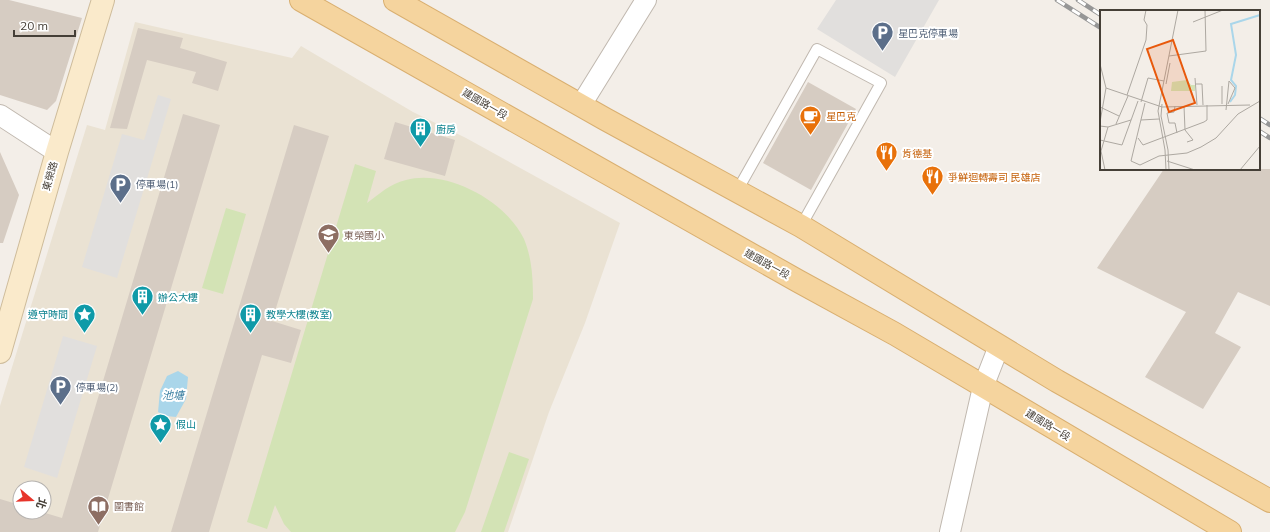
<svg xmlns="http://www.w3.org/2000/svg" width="1270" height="532" font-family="Mulish,'Noto Sans TC',sans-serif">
	<rect width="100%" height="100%" fill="#f3eee8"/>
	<path fill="#eae2d3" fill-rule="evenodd" d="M 135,22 L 292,58 L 301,46 L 413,112 L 466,138 L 620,223 L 585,323 L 549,412 L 508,532 L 0,532 L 0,406 L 87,125 L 105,130 ZM 20,488 L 44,488 L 44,512 L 20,512 Z"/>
	<path fill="#d3e3b5" d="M 355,164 L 376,171 L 367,203 C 381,193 389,184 406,180 C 447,169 506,201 524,239 C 532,258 533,279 533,299 L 465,512 L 455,532 L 291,532 L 284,524 L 275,505 L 267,529 L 247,522 Z
		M 226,208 L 246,214 L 223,294 L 202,288 Z
		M 509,452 L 529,459 L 504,532 L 481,532 Z"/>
	<path fill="#e1dfdd" d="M 836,0 L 939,0 L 895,77 L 817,29 Z
		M 158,95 L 171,99 L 117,278 L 82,267 L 122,134 L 144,140 Z
		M 63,336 L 97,346 L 57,478 L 24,467 Z"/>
	<path fill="#aad6ea" d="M 178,371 L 188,377 L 186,399 L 176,417 L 166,416 L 158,412 L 160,391 L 167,376 Z"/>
	<path fill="#d6ccc2" d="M 0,0 L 9,0 L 82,18 L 56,101 L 47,110 L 0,95 Z
		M 138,28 L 183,38 L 180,48 L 227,62 L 218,91 L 192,83 L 196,72 L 147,60 L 127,129 L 110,128 Z
		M 808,82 L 856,109 L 811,190 L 763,163 Z
		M 183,114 L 220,125 L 98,532 L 0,532 L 0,499 L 20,505 L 20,512 L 42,512 L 62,518 Z
		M 395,122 L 455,140 L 445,176 L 384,159 Z
		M 294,125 L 329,136 L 272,321 L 301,330 L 291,363 L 262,355 L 209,532 L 171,532 Z
		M 0,152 L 19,195 L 3,243 L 0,243 Z
		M 1164,169 L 1270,169 L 1270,306 L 1238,292 L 1215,333 L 1241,347 L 1203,409 L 1145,377 L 1186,312 L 1097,268 Z"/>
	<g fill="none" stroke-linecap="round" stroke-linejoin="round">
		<defs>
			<path id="lane" d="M 737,191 L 817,49 L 881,83 L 801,226"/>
			<path id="street" d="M 581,105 L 646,0
				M 0,115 L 57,152
				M 950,532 L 983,387 L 999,346"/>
			<path id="secondary" d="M 0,352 L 57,152 L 103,0"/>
			<path id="primary" d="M 301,0 L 798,281 L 895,334 L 1230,532
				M 395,0 L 605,119 L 801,226 L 1057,381 L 1270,501"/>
		</defs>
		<use href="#lane" stroke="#c0b8af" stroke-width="12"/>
		<use href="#street" stroke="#c0b8af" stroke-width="22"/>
		<use href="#secondary" stroke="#cebc9b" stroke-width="24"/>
		<use href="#primary" stroke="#d9af70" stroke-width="24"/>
		<use href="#lane" stroke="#fff" stroke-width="10"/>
		<use href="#street" stroke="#fff" stroke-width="20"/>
		<use href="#secondary" stroke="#faeacb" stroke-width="22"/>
		<use href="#primary" stroke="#f5d49e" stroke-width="22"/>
		<defs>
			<path id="rail" d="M 1057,0 L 1101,28
				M 1078,0 L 1101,15
				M 1259,118 L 1270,125
				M 1259,131 L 1270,138"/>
		</defs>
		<use href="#rail" stroke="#969696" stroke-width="4.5"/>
		<use href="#rail" stroke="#fff" stroke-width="3" stroke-dasharray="9" stroke-linecap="butt"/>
	</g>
	<defs>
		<symbol id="parking-pin" viewBox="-11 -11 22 30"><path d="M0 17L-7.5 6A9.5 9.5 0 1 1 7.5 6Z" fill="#5c6f8a" stroke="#fff"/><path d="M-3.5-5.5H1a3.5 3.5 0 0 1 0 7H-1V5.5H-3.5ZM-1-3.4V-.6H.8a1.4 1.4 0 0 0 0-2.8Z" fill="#fff"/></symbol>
		<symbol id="cafe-pin" viewBox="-11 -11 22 30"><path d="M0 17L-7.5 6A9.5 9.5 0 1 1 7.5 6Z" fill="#e8710a" stroke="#fff"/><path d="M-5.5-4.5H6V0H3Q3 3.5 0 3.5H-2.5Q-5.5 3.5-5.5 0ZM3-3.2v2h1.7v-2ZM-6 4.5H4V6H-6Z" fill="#fff"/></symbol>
		<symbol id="building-pin" viewBox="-11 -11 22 30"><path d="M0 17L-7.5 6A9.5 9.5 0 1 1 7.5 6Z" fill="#0f9aa8" stroke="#fff"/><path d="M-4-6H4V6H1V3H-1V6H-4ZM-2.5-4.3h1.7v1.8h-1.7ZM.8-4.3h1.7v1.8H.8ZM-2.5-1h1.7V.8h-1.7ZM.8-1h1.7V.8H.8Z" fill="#fff"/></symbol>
		<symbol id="restaurant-pin" viewBox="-11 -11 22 30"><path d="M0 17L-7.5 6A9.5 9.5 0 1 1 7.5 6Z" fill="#e8710a" stroke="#fff"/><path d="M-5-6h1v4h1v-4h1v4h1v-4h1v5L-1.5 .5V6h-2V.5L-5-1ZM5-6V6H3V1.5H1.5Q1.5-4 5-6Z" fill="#fff"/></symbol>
		<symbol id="school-pin" viewBox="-11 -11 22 30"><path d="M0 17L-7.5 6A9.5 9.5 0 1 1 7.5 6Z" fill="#8d6e63" stroke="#fff"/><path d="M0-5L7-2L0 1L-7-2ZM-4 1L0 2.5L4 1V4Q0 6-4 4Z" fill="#fff"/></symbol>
		<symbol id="sight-pin" viewBox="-11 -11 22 30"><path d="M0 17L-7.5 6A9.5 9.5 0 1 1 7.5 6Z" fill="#0f9aa8" stroke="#fff"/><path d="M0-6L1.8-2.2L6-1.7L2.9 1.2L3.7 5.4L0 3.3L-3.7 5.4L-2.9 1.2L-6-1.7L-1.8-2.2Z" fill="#fff"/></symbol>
		<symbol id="library-pin" viewBox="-11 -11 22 30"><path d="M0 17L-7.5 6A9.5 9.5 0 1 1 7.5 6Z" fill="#8d6e63" stroke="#fff"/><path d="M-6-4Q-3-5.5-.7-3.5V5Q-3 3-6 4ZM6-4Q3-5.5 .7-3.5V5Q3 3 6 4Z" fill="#fff"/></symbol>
	</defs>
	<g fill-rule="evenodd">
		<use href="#parking-pin" x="870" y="20" width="25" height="34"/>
		<use href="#cafe-pin" x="798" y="104" width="25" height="34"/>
		<use href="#building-pin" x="408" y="116" width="25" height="34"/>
		<use href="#restaurant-pin" x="874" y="140" width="25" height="34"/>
		<use href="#restaurant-pin" x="920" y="164" width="25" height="34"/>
		<use href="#parking-pin" x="108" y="172" width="25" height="34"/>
		<use href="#school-pin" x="316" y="222" width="25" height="34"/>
		<use href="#building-pin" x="130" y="284" width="25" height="34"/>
		<use href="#sight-pin" x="72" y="302" width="25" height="34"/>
		<use href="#building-pin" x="238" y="302" width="25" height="34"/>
		<use href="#parking-pin" x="48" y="374" width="25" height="34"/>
		<use href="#sight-pin" x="148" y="412" width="25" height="34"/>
		<use href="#library-pin" x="86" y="494" width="25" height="34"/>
	</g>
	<g text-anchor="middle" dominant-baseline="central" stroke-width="4" stroke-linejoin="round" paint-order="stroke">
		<g font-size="10" fill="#4e5e75" stroke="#fff" text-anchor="start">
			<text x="898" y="33">星巴克停車場</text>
			<text x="136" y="184">停車場(1)</text>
			<text x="76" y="387">停車場(2)</text>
		</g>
		<g font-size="10" fill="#453f37" stroke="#fff">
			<text transform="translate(485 104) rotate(30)">建國路一段</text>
			<text transform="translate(50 176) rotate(-74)">東榮路</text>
			<text transform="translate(767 264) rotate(29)">建國路一段</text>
			<text transform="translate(1048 425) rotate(31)">建國路一段</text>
		</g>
		<g font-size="10" fill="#c56008" stroke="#fff" text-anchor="start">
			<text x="826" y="116">星巴克</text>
			<text x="902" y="153">肯德基</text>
			<text x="948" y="177">爭鮮迴轉壽司 民雄店</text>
		</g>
		<g font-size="10" fill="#0d838f" stroke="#fff" text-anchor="start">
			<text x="436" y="129">廚房</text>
			<text x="158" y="297">辦公大樓</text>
			<text x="68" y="314" text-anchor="end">遵守時間</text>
			<text x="266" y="314">教學大樓(教室)</text>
			<text x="176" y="424">假山</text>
		</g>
		<g font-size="10" fill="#785e54" stroke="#fff" text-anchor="start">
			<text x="344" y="235">東榮國小</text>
			<text x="114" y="506">圖書館</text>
		</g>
		<g font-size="11" font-style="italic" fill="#387ea0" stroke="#fff">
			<text x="173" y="395">池塘</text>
		</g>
	</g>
	<g transform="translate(1100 10)">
		<rect width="160" height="160" fill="#f3eee8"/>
		<path d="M 87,70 L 91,75 L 95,75 L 95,81 L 92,81 L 91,77 L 90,81 L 71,81 L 72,72 Z" fill="#d3e3b5"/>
		<path fill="none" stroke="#aad6ea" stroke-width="2" d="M 130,92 L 135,85 L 136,76 L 131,70 L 136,45 L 131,14 L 160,5"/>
		<path fill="none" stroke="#ada8a1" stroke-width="1" d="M 93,12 L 123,0M 69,46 L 106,41 L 105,0M 0,54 L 6,78 L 0,112M 95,68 L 97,95M 66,74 L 70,53M 96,74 L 102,74 L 103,95M 122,76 L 122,94M 6,78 L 62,97 L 150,95M 27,85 L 46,30 L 47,15 L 44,10 L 46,0M 41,92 L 48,68 L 64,71M 45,93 L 31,151 L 40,155 L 59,146 L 87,143 L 101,137 L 116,128 L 138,104 L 160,91M 62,94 L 61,106 L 68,140 L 69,160M 128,94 L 135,78 L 129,71M 75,96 L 74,102 L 67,103 L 69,113 L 75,113 L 77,123M 84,96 L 85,120 L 93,130 L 87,132M 0,97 L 19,106M 126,100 L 129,71M 41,110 L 59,109M 16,114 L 28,86M 0,116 L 8,117 L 31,110M 38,128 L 43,135 L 104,112 L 107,110 L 107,95M 0,130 L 22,135 L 38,91M 67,151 L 95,160M 5,160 L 1,141 L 8,117M 66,160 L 65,140 L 58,101 L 78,0M 140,160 L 160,136"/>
		<path fill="#e8590c" fill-opacity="0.15" stroke="#e8590c" stroke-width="2" d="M 73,30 L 95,93 L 69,102 L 47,39 Z"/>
		<rect width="160" height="160" fill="none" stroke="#453f37" stroke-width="2"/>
	</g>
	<g transform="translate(32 500) rotate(109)"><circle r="19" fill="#ffffff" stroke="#b5b2af"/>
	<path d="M0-3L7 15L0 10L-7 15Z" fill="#e7352b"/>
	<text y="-6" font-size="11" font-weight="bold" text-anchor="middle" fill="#453f37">北</text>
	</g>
	<path d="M14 30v6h61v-6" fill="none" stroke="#453f37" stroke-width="2"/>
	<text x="20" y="30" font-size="12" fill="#453f37" stroke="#ffffff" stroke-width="3" paint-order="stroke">20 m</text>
</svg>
